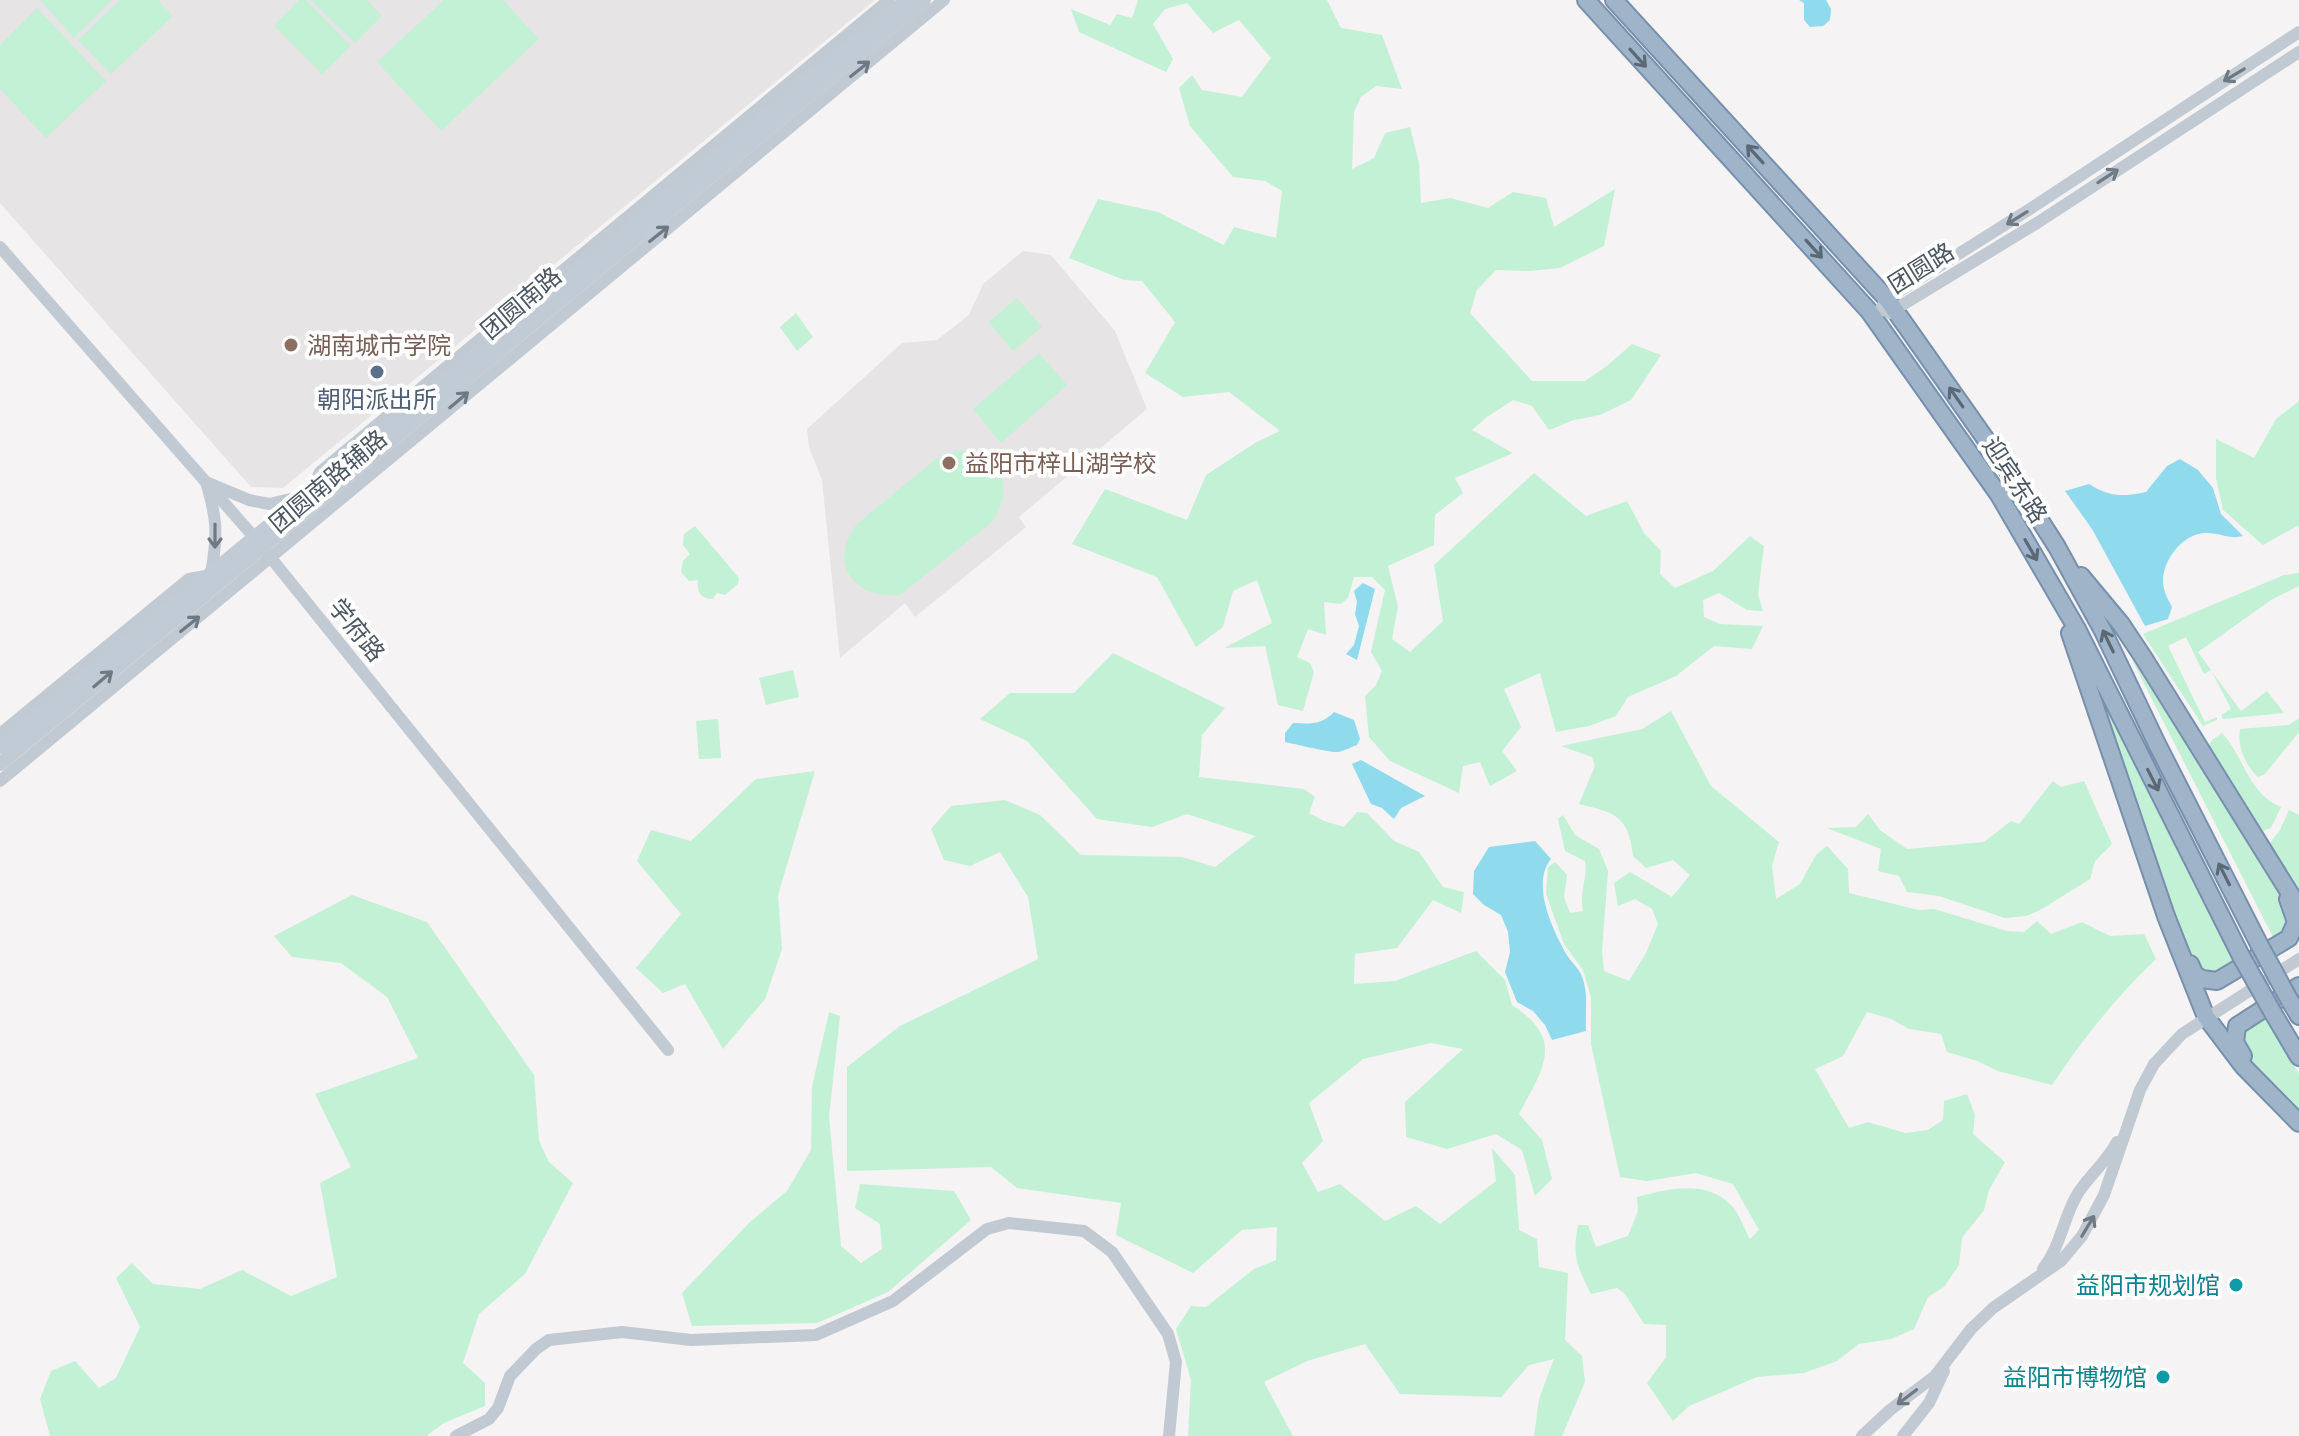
<svg xmlns="http://www.w3.org/2000/svg" width="2299" height="1436" font-family="'Space Grotesk','Noto Sans SC',sans-serif">
	<rect width="100%" height="100%" fill="#f5f3f3"/>
	<path fill="#e6e4e5" d="M 0,0 L 875,0 L 283,488 L 251,487 L 0,203 Z
		M 1023,251 L 1051,255 L 1115,331 L 1147,409 L 1019,517 L 1026,527 L 915,617 L 905,603 L 840,658 L 822,480 L 809,447 L 807,429 L 902,343 L 937,340 L 969,315 L 983,284 Z"/>
	<path fill="#c3f1d5" d="M 40,0 L 112,0 L 74,38 Z
		M 120,0 L 158,0 L 173,16 L 111,74 L 78,40 Z
		M 299,0 L 306,0 L 351,46 L 322,74 L 274,26 Z
		M 311,0 L 367,0 L 382,16 L 355,43 Z
		M 444,0 L 503,0 L 539,39 L 441,131 L 377,62 Z
		M 1138,0 L 1327,0 L 1341,28 L 1382,35 L 1402,89 L 1376,86 L 1361,97 L 1354,112 L 1352,169 L 1374,158 L 1385,133 L 1410,127 L 1419,163 L 1421,203 L 1450,198 L 1488,208 L 1513,192 L 1546,198 L 1554,227 L 1615,189 L 1604,246 L 1560,268 L 1529,271 L 1496,270 L 1477,290 L 1470,313 L 1532,381 L 1585,381 L 1607,366 L 1632,344 L 1661,355 L 1631,400 L 1600,415 L 1574,420 L 1549,430 L 1532,406 L 1513,400 L 1487,417 L 1472,430 L 1513,453 L 1455,478 L 1463,493 L 1435,515 L 1434,545 L 1388,566 L 1398,607 L 1392,639 L 1410,652 L 1443,621 L 1434,565 L 1534,473 L 1586,516 L 1627,501 L 1644,533 L 1661,551 L 1660,574 L 1675,588 L 1713,571 L 1750,536 L 1764,546 L 1758,594 L 1763,611 L 1747,610 L 1719,593 L 1703,600 L 1704,617 L 1720,624 L 1763,626 L 1752,649 L 1714,646 L 1676,676 L 1628,697 L 1616,716 L 1589,726 L 1556,732 L 1540,673 L 1504,689 L 1521,727 L 1502,751 L 1517,771 L 1490,786 L 1480,762 L 1463,766 L 1459,793 L 1390,761 L 1369,737 L 1365,696 L 1376,685 L 1382,671 L 1371,652 L 1385,590 L 1372,577 L 1354,577 L 1348,598 L 1341,604 L 1324,602 L 1326,635 L 1308,629 L 1297,657 L 1310,663 L 1314,672 L 1303,711 L 1278,705 L 1265,646 L 1224,648 L 1272,623 L 1257,580 L 1233,591 L 1223,627 L 1196,647 L 1157,577 L 1072,544 L 1105,489 L 1187,520 L 1206,475 L 1255,443 L 1280,431 L 1229,392 L 1183,397 L 1145,373 L 1175,322 L 1142,281 L 1124,280 L 1069,258 L 1098,199 L 1158,212 L 1224,245 L 1234,227 L 1276,238 L 1282,191 L 1265,181 L 1233,177 L 1190,126 L 1179,88 L 1192,75 L 1202,90 L 1242,97 L 1271,58 L 1239,20 L 1213,33 L 1187,3 L 1165,9 L 1153,24 L 1173,59 L 1166,72 L 1079,32 L 1071,9 L 1110,25 L 1117,14 L 1132,18 Z
		M 37,8 L 106,81 L 46,138 L 0,89 L 0,45 Z
		M 1017,298 L 1042,327 L 1013,351 L 989,322 Z
		M 796,313 L 813,337 L 797,351 L 780,327 Z
		M 1039,353 L 1067,385 L 1001,443 L 973,409 Z
		M 2299,401 L 2299,525 L 2263,545 L 2223,510 L 2216,478 L 2216,439 L 2254,458 L 2276,419 Z
		M 960,450 C 1002,457 1016,487 992,522 L 900,595 C 854,600 827,563 857,524 L 936,459 Z
		M 695,526 L 739,578 L 738,584 L 725,595 L 717,593 L 713,599 C 700,599 697,592 698,580 L 689,581 L 681,572 L 683,561 L 690,554 L 683,545 L 684,534 Z
		M 2299,573 L 2299,586 L 2271,600 L 2198,652 L 2211,670 L 2204,674 L 2186,637 L 2168,646 L 2205,722 L 2217,717 L 2217,720 L 2203,726 L 2143,634 L 2284,575 Z
		M 1113,653 L 1225,708 L 1202,735 L 1199,777 L 1304,789 L 1315,797 L 1309,813 L 1324,821 L 1344,827 L 1357,812 L 1367,813 L 1394,841 L 1419,852 L 1443,887 L 1464,892 L 1461,913 L 1433,900 L 1397,948 L 1355,954 L 1354,984 L 1395,981 L 1476,951 L 1505,980 L 1512,1005 C 1566,1040 1543,1068 1519,1114 L 1542,1140 L 1552,1179 L 1535,1196 L 1522,1150 L 1496,1134 L 1447,1149 L 1406,1137 L 1405,1102 L 1463,1049 L 1431,1043 L 1363,1059 L 1309,1103 L 1323,1141 L 1302,1163 L 1318,1192 L 1340,1184 L 1385,1221 L 1416,1206 L 1440,1224 L 1496,1181 L 1492,1148 L 1515,1175 L 1519,1230 L 1537,1239 L 1539,1267 L 1568,1273 L 1565,1340 L 1582,1356 L 1585,1382 L 1562,1436 L 1534,1436 L 1539,1399 L 1554,1359 L 1529,1365 L 1501,1397 L 1400,1394 L 1365,1344 L 1307,1361 L 1264,1382 L 1293,1436 L 1188,1436 L 1191,1380 L 1176,1329 L 1191,1306 L 1206,1307 L 1254,1269 L 1276,1260 L 1277,1227 L 1242,1230 L 1193,1273 L 1116,1235 L 1121,1203 L 1017,1188 L 991,1167 L 847,1171 L 847,1067 L 900,1026 L 1038,959 L 1028,897 L 1000,852 L 970,866 L 944,860 L 931,829 L 951,806 L 1005,800 L 1040,815 L 1081,855 L 1182,857 L 1215,867 L 1255,836 L 1187,814 L 1152,827 L 1097,819 L 1027,741 L 980,719 L 1010,693 L 1074,693 Z
		M 2134,656 L 2290,910 L 2293,920 L 2276,943 L 2132,660 Z
		M 793,670 L 799,697 L 766,705 L 759,678 Z
		M 2212,672 L 2241,711 L 2267,691 L 2284,713 L 2223,719 L 2221,715 L 2231,709 Z
		M 1671,711 L 1711,786 L 1779,842 L 1772,866 L 1776,899 L 1800,884 L 1816,855 L 1827,846 L 1848,869 L 1849,893 L 1919,910 L 1934,909 L 2007,931 L 2024,932 L 2037,921 L 2051,934 L 2082,922 L 2110,936 L 2144,934 L 2156,959 C 2115,998 2083,1039 2052,1085 L 1998,1071 L 1977,1061 L 1947,1052 L 1941,1034 L 1909,1029 L 1891,1019 L 1867,1012 L 1843,1056 L 1815,1069 L 1849,1128 L 1868,1122 L 1905,1133 L 1928,1130 L 1943,1120 L 1944,1101 L 1967,1094 L 1975,1115 L 1973,1134 L 2005,1162 L 1989,1190 L 1984,1210 L 1962,1238 L 1959,1265 L 1944,1287 L 1928,1297 L 1914,1329 L 1891,1339 L 1859,1344 L 1837,1361 L 1804,1373 L 1757,1377 L 1689,1406 L 1673,1421 L 1647,1383 L 1666,1357 L 1666,1325 L 1644,1324 L 1625,1294 L 1617,1288 L 1591,1294 C 1577,1266 1572,1257 1578,1225 L 1588,1225 L 1596,1247 L 1628,1236 L 1638,1211 L 1637,1197 C 1667,1189 1706,1179 1731,1205 C 1739,1213 1744,1229 1750,1239 L 1759,1230 L 1733,1184 L 1696,1173 L 1647,1181 L 1620,1177 L 1591,1044 L 1591,997 L 1583,970 L 1564,944 L 1546,894 L 1548,867 L 1555,862 L 1567,875 L 1564,897 L 1570,913 L 1583,911 C 1579,889 1588,880 1585,861 L 1565,851 L 1558,819 L 1563,815 L 1575,835 L 1599,849 L 1608,871 L 1602,951 L 1604,971 L 1629,981 L 1646,953 L 1658,924 L 1652,909 L 1635,899 L 1618,906 L 1614,883 L 1630,872 L 1672,897 L 1690,875 L 1673,860 L 1646,868 L 1633,856 C 1629,816 1614,812 1579,804 L 1595,766 L 1592,757 L 1561,746 L 1642,729 Z
		M 2106,713 L 2110,716 L 2237,966 L 2214,978 L 2194,965 L 2172,916 L 2104,718 Z
		M 2299,718 L 2299,732 L 2265,774 L 2258,777 C 2245,765 2237,746 2240,729 L 2289,725 Z
		M 718,719 L 721,758 L 699,759 L 696,721 Z
		M 2222,733 C 2244,756 2248,794 2281,807 L 2271,828 L 2263,831 L 2209,745 L 2212,740 Z
		M 815,771 L 778,895 L 782,949 L 765,999 L 723,1049 L 685,984 L 663,993 L 636,968 L 681,914 L 637,861 L 651,830 L 691,841 L 756,779 Z
		M 2053,781 L 2061,787 L 2084,781 L 2112,844 L 2095,861 L 2090,879 L 2042,909 L 2026,916 L 2005,918 L 1939,896 L 1907,892 L 1899,876 L 1878,871 L 1881,849 L 1827,828 L 1856,827 L 1868,814 L 1880,830 L 1907,849 L 1984,842 L 2011,821 L 2019,824 Z
		M 2289,810 L 2299,815 L 2299,889 L 2270,843 L 2280,830 Z
		M 352,895 L 427,922 L 534,1075 L 539,1141 L 549,1162 L 573,1183 L 525,1274 L 479,1314 L 463,1363 L 485,1383 L 485,1406 L 444,1423 L 426,1436 L 50,1436 L 40,1399 L 51,1371 L 75,1361 L 99,1388 L 116,1378 L 140,1327 L 116,1278 L 132,1263 L 153,1284 L 200,1289 L 242,1270 L 291,1296 L 337,1277 L 320,1183 L 351,1167 L 315,1094 L 418,1058 L 387,997 L 341,963 L 292,957 L 274,936 Z
		M 829,1012 L 840,1016 L 829,1116 L 841,1246 L 861,1263 L 882,1249 L 880,1224 L 855,1208 L 860,1184 L 954,1191 L 971,1220 L 888,1292 L 817,1323 L 692,1326 L 682,1293 L 749,1223 L 787,1191 L 811,1150 L 812,1087 Z
		M 2261,1012 L 2299,1074 L 2299,1117 L 2242,1052 L 2238,1032 Z"/>
	<path fill="#90daee" d="M 1799,0 L 1826,0 L 1831,9 L 1830,20 L 1823,26 L 1810,27 L 1804,20 L 1804,3 Z
		M 2180,459 L 2198,470 L 2213,488 L 2221,514 L 2243,536 C 2230,540 2219,532 2205,533 C 2182,534 2162,561 2163,583 C 2164,593 2168,599 2172,607 L 2168,619 L 2145,626 L 2092,529 L 2065,491 L 2089,484 C 2109,497 2123,497 2146,492 L 2167,466 Z
		M 1363,583 L 1375,589 L 1357,660 L 1346,654 L 1354,645 L 1359,626 L 1355,614 L 1357,602 L 1354,591 Z
		M 1334,712 L 1354,720 L 1360,739 L 1357,745 C 1351,747 1344,751 1338,752 C 1331,753 1295,744 1285,742 L 1285,733 L 1293,723 C 1310,724 1322,725 1334,712 Z
		M 1361,760 L 1425,796 L 1401,808 L 1394,819 L 1382,808 L 1371,804 L 1352,764 Z
		M 1535,841 L 1551,859 C 1532,882 1550,924 1563,948 C 1567,958 1576,965 1581,974 C 1589,992 1585,1012 1586,1031 L 1552,1040 L 1545,1025 L 1533,1011 L 1517,1002 L 1505,972 L 1510,952 L 1508,932 L 1501,915 L 1484,905 L 1473,894 L 1474,871 L 1489,847 Z"/>
	<g fill="none" stroke-linecap="round" stroke-linejoin="round">
		<defs>
			<path id="trunk" d="M 1586,0 L 1869,311 L 1999,495 L 2077,629 L 2241,956
				M 1614,0 L 1887,299 L 2013,478 L 2057,547 L 2103,631 L 2157,744 L 2259,944
				M 2081,576 L 2121,624 L 2143,657 L 2299,908
				M 2070,633 L 2166,916 L 2206,1017 L 2243,1066 L 2299,1123
				M 2190,964 L 2195,975 L 2202,979 L 2217,981 L 2289,938 L 2296,922 L 2288,899
				M 2290,1001 L 2299,1016
				M 2273,1013 L 2299,1057
				M 2243,1056 L 2235,1042 L 2237,1026 L 2299,986"/>
		</defs>
		<use href="#trunk" stroke="#7690ad" stroke-width="20"/>
		<path stroke="#c1cad2" stroke-width="12" d="M 0,247 L 254,537 L 668,1050
			M 1889,313 L 2037,223 L 2299,52
			M 1875,318 L 1887,299 L 2033,207 L 2299,32
			M 311,491 L 320,472 L 889,0
			M 211,573 C 218,535 217,518 206,482 L 249,500 L 269,504 L 303,496
			M 0,734 L 189,579 L 206,576
			M 0,781 L 944,0
			M 2043,1269 C 2061,1246 2063,1218 2078,1193 C 2090,1175 2107,1161 2117,1142
			M 456,1436 L 489,1419 L 498,1408 L 510,1376 L 536,1349 L 549,1340 L 622,1332 L 691,1340 L 816,1335 L 893,1301 L 987,1229 L 1009,1223 L 1084,1231 L 1112,1252 L 1168,1334 L 1176,1362 L 1169,1436
			M 1862,1436 L 1890,1410 L 1935,1376 L 1971,1329 L 1993,1308 L 2061,1261 L 2082,1236 L 2104,1195 L 2140,1090 L 2154,1064 L 2182,1034 L 2299,959
			M 1903,1436 L 1929,1403 L 1944,1371"/>
		<path stroke="#c1cbd6" stroke-width="14" d="M 0,747 L 907,0
			M 0,764 L 924,0"/>
		<use href="#trunk" stroke="#9fb4c9" stroke-width="16"/>
		<defs>
			<path id="trunk-bridge" d="M 2259,944 L 2290,1001
				M 2241,956 L 2273,1013"/>
		</defs>
		<use href="#trunk-bridge" stroke="#7690ad" stroke-width="20" stroke-linecap="butt"/>
		<use href="#trunk-bridge" stroke="#9fb4c9" stroke-width="16"/>
	</g>
	<defs><path id="oneway-shaft" d="M-6 0H5M1.5-3L5.5 0L1.5 3" fill="none" stroke-width="1.6" stroke-linecap="round" stroke-linejoin="round" transform="scale(2)"/></defs>
	<g stroke="#5b6976">
		<use href="#oneway-shaft" transform="translate(1638 58) rotate(48)"/>
		<use href="#oneway-shaft" transform="translate(1755 154) rotate(-132)"/>
		<use href="#oneway-shaft" transform="translate(1814 249) rotate(48)"/>
		<use href="#oneway-shaft" transform="translate(1956 397) rotate(-125)"/>
		<use href="#oneway-shaft" transform="translate(2031 550) rotate(60)"/>
		<use href="#oneway-shaft" transform="translate(2108 641) rotate(-116)"/>
		<use href="#oneway-shaft" transform="translate(2153 780) rotate(63)"/>
		<use href="#oneway-shaft" transform="translate(2224 874) rotate(-117)"/>
	</g>
	<g stroke="#6e7983">
		<use href="#oneway-shaft" transform="translate(860 69) rotate(-39)"/>
		<use href="#oneway-shaft" transform="translate(2234 75) rotate(149)"/>
		<use href="#oneway-shaft" transform="translate(2108 176) rotate(-33)"/>
		<use href="#oneway-shaft" transform="translate(2017 218) rotate(148)"/>
		<use href="#oneway-shaft" transform="translate(659 234) rotate(-39)"/>
		<use href="#oneway-shaft" transform="translate(459 400) rotate(-40)"/>
		<use href="#oneway-shaft" transform="translate(215 536) rotate(90)"/>
		<use href="#oneway-shaft" transform="translate(190 624) rotate(-39)"/>
		<use href="#oneway-shaft" transform="translate(2088 1226) rotate(-59)"/>
		<use href="#oneway-shaft" transform="translate(1907 1397) rotate(143)"/>
	</g>
	<use stroke="#6e7984" href="#oneway-shaft" transform="translate(103 679) rotate(-40)"/>
	<g fill="#8d6e63" stroke="#fff" stroke-width="3">
		<circle cx="291" cy="345" r="8"/>
		<circle cx="949" cy="463" r="8"/>
	</g>
	<circle fill="#5c6f8a" stroke="#fff" stroke-width="3" cx="377" cy="372" r="8"/>
	<g fill="#0f9aa8" stroke="#fff" stroke-width="3">
		<circle cx="2236" cy="1285" r="8"/>
		<circle cx="2163" cy="1377" r="8"/>
	</g>
	<g text-anchor="middle" dominant-baseline="central" stroke-width="8" stroke-linejoin="round" paint-order="stroke">
		<g font-size="24" fill="#4a5661" stroke="#fff">
			<text transform="translate(1921 268) rotate(-32)">团圆路</text>
			<text transform="translate(521 303) rotate(-40)">团圆南路</text>
			<text transform="translate(2015 480) rotate(57)">迎宾东路</text>
			<text transform="translate(328 481) rotate(-40)">团圆南路辅路</text>
			<text transform="translate(357 630) rotate(51)">学府路</text>
		</g>
		<g font-size="24" fill="#785e54" stroke="#fff" text-anchor="start">
			<text x="307" y="345">湖南城市学院</text>
			<text x="965" y="463">益阳市梓山湖学校</text>
		</g>
		<g font-size="24" fill="#4e5e75" stroke="#fff">
			<text x="377" y="399">朝阳派出所</text>
		</g>
		<g font-size="24" fill="#0d838f" stroke="#fff" text-anchor="end">
			<text x="2220" y="1285">益阳市规划馆</text>
			<text x="2147" y="1377">益阳市博物馆</text>
		</g>
	</g>
</svg>
